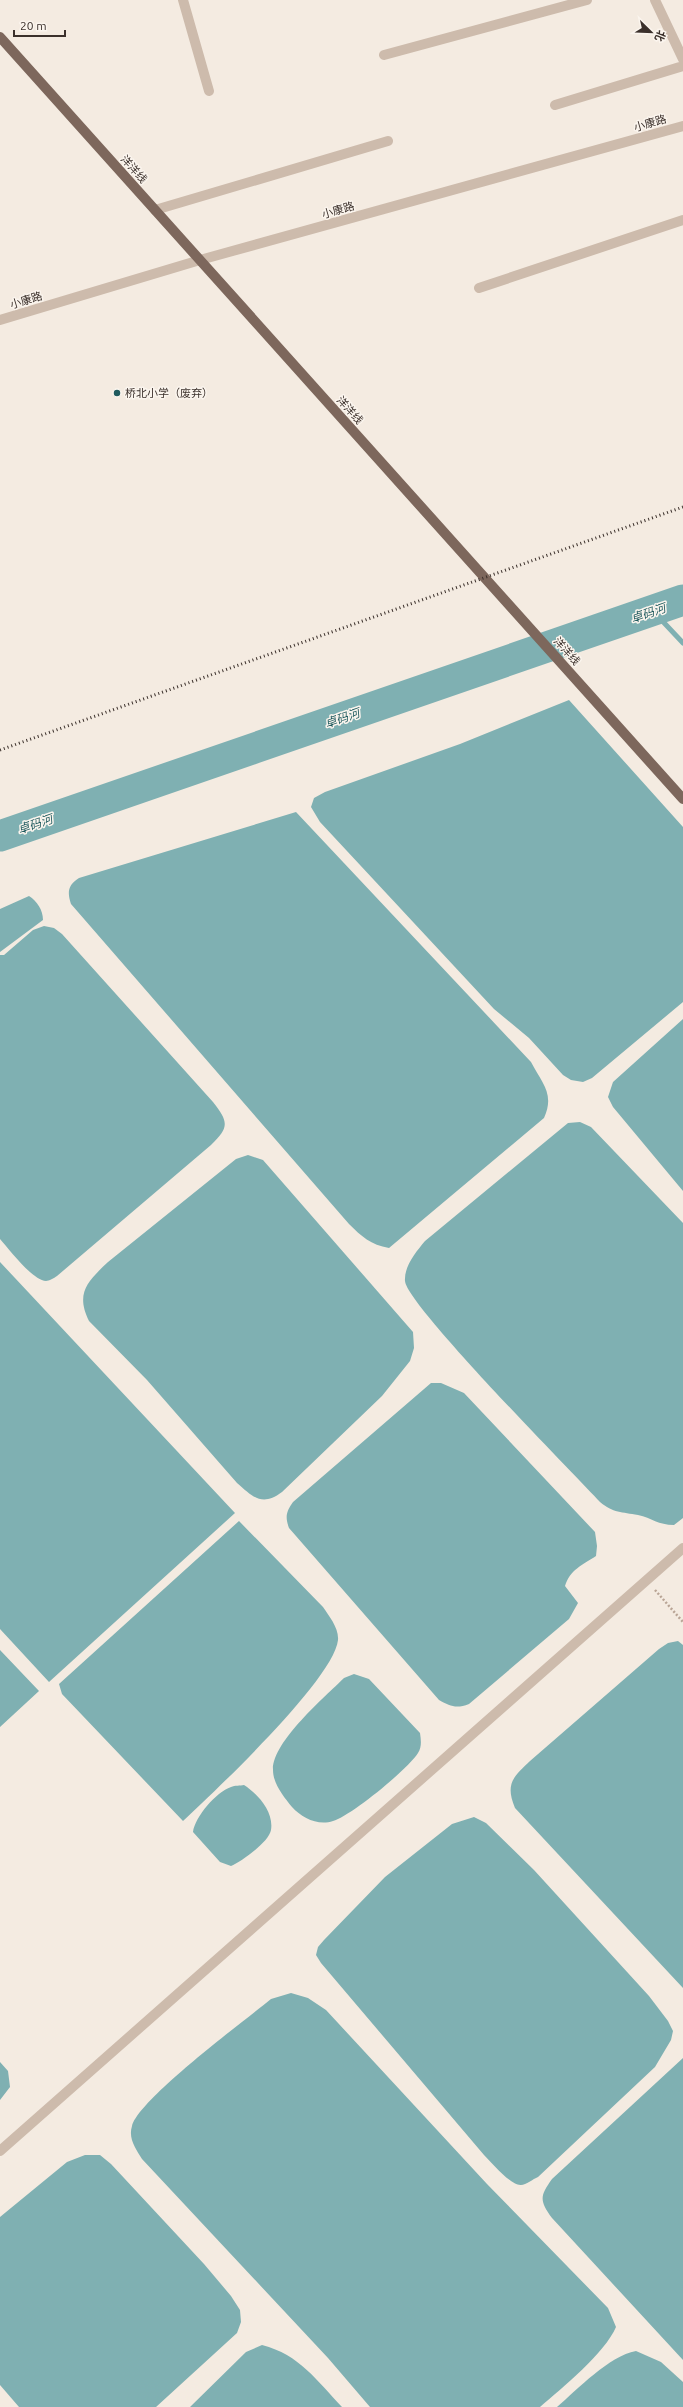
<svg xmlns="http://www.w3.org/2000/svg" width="683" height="2407" font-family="Ubuntu,'Noto Sans SC',sans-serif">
	<rect width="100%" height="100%" fill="#f4ebe1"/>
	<path fill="#7fb0b2" d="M 569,700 L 683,827 L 683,1002 L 592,1078 L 583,1082 L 571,1080 L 563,1075 L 529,1038 L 494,1009 L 320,822 L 311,807 L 314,798 L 325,792 L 460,744 Z
		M 296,812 L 531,1062 C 542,1083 555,1094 544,1118 L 389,1248 C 371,1245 361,1236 349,1224 L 71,904 C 67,892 68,885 79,878 Z
		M 29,896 C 37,901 43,910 43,920 L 0,952 L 0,909 Z
		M 44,926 L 54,928 L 62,934 L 213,1102 C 229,1122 229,1128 211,1145 L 57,1276 C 54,1278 49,1281 46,1281 C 32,1280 9,1249 0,1239 L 0,955 L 4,955 L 33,930 Z
		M 683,1019 L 683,1191 L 613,1107 L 608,1097 L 613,1082 Z
		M 580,1122 L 591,1127 L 683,1223 L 683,1518 L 674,1525 C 658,1525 652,1518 638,1515 C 622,1512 613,1513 600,1502 C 573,1473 406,1304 405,1281 C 404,1266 416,1252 425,1241 L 568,1123 Z
		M 248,1155 L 263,1160 L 413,1332 L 414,1348 L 410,1361 L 382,1396 L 282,1492 C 262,1507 253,1497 237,1483 L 147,1380 L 89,1321 C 75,1293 88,1281 108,1262 L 236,1159 Z
		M 0,1262 L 235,1513 L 49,1682 L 0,1629 Z
		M 431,1383 L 441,1383 L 464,1393 L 595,1532 L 597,1546 L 596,1556 C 582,1565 570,1570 565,1586 L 578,1603 L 569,1619 L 469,1704 C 456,1709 450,1706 439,1700 L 289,1528 C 285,1517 286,1512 293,1502 Z
		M 239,1521 L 323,1607 C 329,1616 339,1628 338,1640 C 334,1679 215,1791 183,1821 L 62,1694 L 59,1684 Z
		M 678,1641 L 683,1645 L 683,1988 L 515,1808 C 505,1784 513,1777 530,1761 L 659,1649 L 668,1643 Z
		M 0,1650 L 39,1691 L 0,1727 Z
		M 354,1674 L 369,1679 L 420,1733 C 421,1740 422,1747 418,1753 C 408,1769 351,1816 333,1821 C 318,1826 302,1818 292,1807 C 284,1797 273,1784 273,1770 C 272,1742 325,1697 344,1678 Z
		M 244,1785 C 258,1794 274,1812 271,1830 C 269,1842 241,1862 231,1866 L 220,1862 L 193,1832 C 195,1817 216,1792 231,1787 C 235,1785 240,1786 244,1785 Z
		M 474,1817 L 486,1823 L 534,1870 L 649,1996 L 668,2021 L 673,2031 L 671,2040 L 655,2067 L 538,2177 C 533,2179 526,2185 521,2185 C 511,2186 491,2162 484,2155 L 321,1963 L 316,1955 L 318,1947 L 324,1940 L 385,1877 L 452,1824 Z
		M 291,1993 L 308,1998 L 326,2010 L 487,2184 L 608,2308 L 616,2327 C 605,2353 562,2388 540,2407 L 370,2407 L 328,2358 L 142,2159 C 136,2149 128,2139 132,2126 C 139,2099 244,2021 271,1999 Z
		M 683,2058 L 683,2360 L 552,2218 C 539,2200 540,2196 552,2179 Z
		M 0,2062 L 8,2071 L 10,2087 L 0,2100 Z
		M 85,2155 L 100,2155 L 111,2164 L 204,2264 L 231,2296 L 240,2310 L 241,2322 L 237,2333 L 156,2407 L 19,2407 L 0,2385 L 0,2217 L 67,2162 Z
		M 262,2345 C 300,2355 316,2380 342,2407 L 190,2407 L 246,2352 Z
		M 636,2351 L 661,2362 L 683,2382 L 683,2407 L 557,2407 C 578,2389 609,2356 636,2351 Z"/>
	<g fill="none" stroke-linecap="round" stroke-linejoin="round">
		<path stroke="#7fb0b2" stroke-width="5" d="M 653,611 L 683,643"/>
		<path stroke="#7fb0b2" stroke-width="31" d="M 0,836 L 683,600"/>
		<path stroke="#b9a596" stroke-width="2.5" stroke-dasharray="2 2" stroke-linecap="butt" d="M 655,1590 L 683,1622"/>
		<path stroke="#cdbbac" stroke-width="10" d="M 183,0 L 209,91
			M 655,0 L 683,59
			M 384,55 L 587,0
			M 555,105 L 683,66
			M 155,210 L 388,141
			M 479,288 L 683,220
			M 0,320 L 200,260 L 683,126
			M 0,2151 L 683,1548"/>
		<path stroke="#7d675c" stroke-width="10" d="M 0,37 L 683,799"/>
		<path stroke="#3b302b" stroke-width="3" stroke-dasharray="1 3" stroke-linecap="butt" d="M 0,750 L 683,507"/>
	</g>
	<circle fill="#1f5a5e" stroke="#fbf5ee" stroke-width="1.5" cx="117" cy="393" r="4"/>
	<g text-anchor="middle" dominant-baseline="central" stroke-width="3" stroke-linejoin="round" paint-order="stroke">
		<g font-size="11" fill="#3b302b" stroke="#fbf5ee">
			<text transform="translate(650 123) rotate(-16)">小康路</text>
			<text transform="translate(134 169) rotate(48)">洋洋线</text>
			<text transform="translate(338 210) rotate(-16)">小康路</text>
			<text transform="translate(26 300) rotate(-17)">小康路</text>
			<text transform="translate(350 410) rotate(48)">洋洋线</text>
			<text transform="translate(567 651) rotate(48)">洋洋线</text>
		</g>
		<g font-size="11" fill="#3b302b" stroke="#fbf5ee" text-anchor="start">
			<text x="125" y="393">桥北小学（废弃）</text>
		</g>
		<g font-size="12" font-style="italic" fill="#1f5a5e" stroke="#fbf5ee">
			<text transform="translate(648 613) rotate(-19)">卓码河</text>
			<text transform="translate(342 718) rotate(-19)">卓码河</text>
			<text transform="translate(35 824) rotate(-19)">卓码河</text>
		</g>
	</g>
	<g transform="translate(651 32) rotate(113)" stroke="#fbf5ee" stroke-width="3" paint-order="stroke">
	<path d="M0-3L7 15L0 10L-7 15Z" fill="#3b302b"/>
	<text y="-6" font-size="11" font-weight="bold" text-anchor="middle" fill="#3b302b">北</text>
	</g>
	<path d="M14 30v6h51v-6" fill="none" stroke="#3b302b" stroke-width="2"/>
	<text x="20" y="30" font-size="12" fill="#3b302b" stroke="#fbf5ee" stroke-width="3" paint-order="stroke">20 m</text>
</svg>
